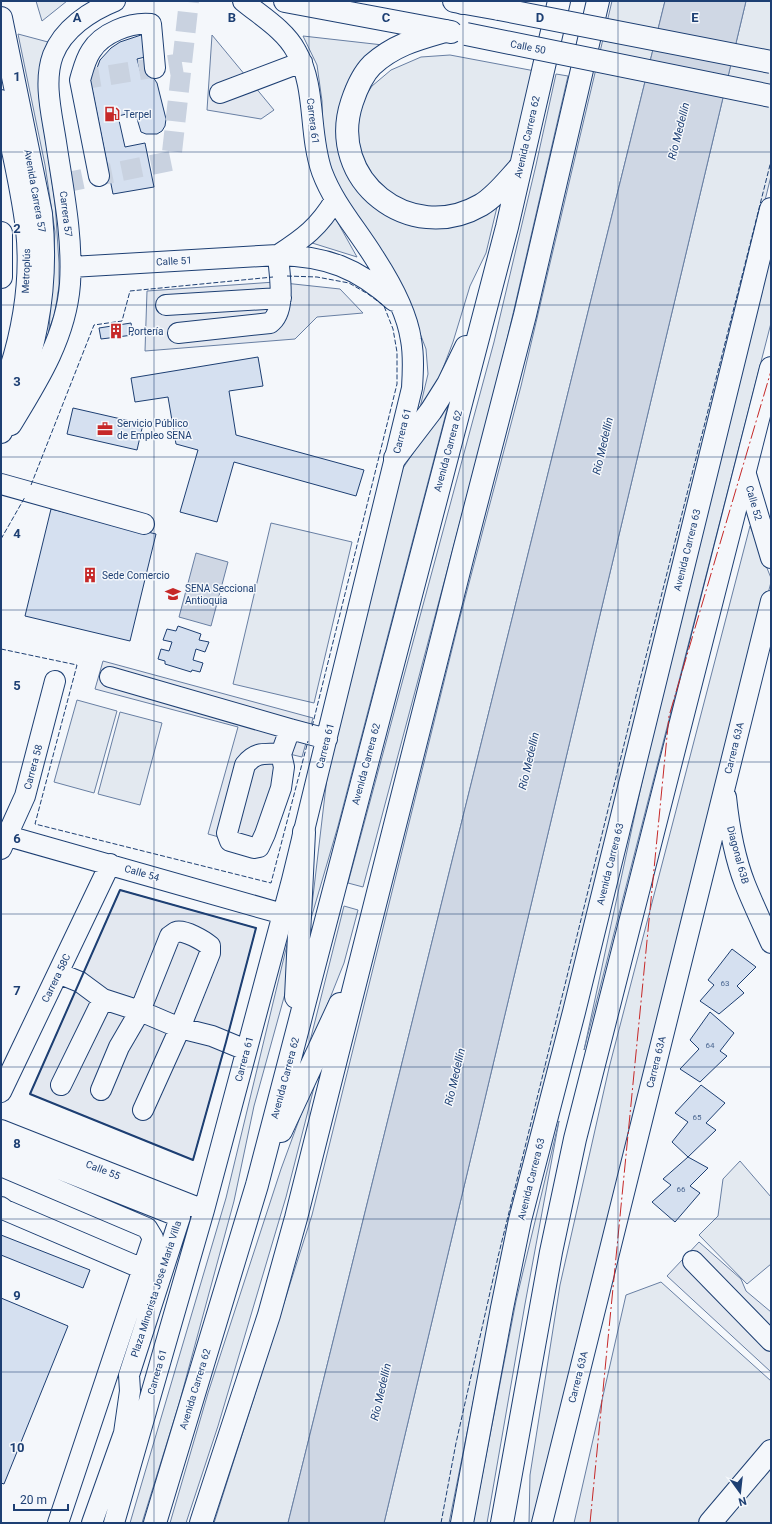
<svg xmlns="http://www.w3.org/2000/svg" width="772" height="1524" font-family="Roboto,sans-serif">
	<rect width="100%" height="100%" fill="#f4f7fb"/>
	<path fill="#e3e9f0" stroke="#687fa3" d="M 36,1 L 67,1 L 42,21 Z
		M 612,1 L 665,1 L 288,1523 L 214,1523 L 312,1215 L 459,621 L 521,386 Z
		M 746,1 L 771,1 L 771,176 L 726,359 L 474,1398 L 449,1523 L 384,1523 Z
		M 18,34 L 48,42 L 43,54 L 41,110 L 55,202 L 59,263 L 59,286 L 55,312 L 49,331 L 55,232 L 45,165 Z
		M 303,36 L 383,45 L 364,59 L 346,86 L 339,116 L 375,207 L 497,207 L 486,253 L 470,286 L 453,342 L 435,389 L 417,420 L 428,374 L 426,349 L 413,315 L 380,249 L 333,180 L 323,139 L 322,101 L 317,65 Z
		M 450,55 L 535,71 L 512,165 L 488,191 L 465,204 L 434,209 L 405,206 L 369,176 L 359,154 L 357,133 L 360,104 L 372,86 L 391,70 L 421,57 Z
		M 556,74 L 568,76 L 497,383 L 363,887 L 348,883 L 494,342 L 536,165 Z
		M 333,214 L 357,257 L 309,242 Z
		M 771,249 L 771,323 L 584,1050 L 653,731 Z
		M 450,398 L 338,826 L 310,922 L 330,752 L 395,480 Z
		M 271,523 L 352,542 L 314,703 L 233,684 Z
		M 750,526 L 771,578 L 771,582 L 692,888 L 537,1523 L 529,1523 L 530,1475 L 560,1285 L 609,1068 Z
		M 77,700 L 117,711 L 94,793 L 54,782 Z
		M 120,712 L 162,723 L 140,805 L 98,794 Z
		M 344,906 L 358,910 L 344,963 L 305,1061 Z
		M 293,920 L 286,990 L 254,1106 L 234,1201 L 179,1404 L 142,1523 L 130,1523 L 226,1198 Z
		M 321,1060 L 286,1197 L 218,1426 L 186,1523 L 170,1523 L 208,1393 L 281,1169 Z
		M 559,1121 L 525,1304 L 487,1523 L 473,1523 L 516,1301 Z
		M 740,1161 L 771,1197 L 771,1264 L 747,1284 L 699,1235 L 718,1216 L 723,1179 Z
		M 661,1282 L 771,1381 L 771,1523 L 574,1523 L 626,1295 Z"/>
	<path fill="#e3e8f0" stroke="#687fa3" d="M 212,35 L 274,110 L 261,119 L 207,110 Z
		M 275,282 L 340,289 L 363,313 L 317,317 L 295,339 L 145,351 L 147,291 Z
		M 103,661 L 313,718 L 302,757 L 285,753 L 259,848 L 208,834 L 238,727 L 95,689 Z
		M 120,890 L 256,928 L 226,1042 L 193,1160 L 30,1094 Z
		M 699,1242 L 741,1279 L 746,1291 L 771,1312 L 771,1372 L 667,1276 Z"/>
	<path fill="#cfd7e4" stroke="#687fa3" d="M 665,1 L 746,1 L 384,1523 L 288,1523 Z
		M 196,553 L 228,562 L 211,626 L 179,617 Z"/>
	<path fill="#d5e0f0" stroke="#1d3f73" d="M 144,34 L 149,56 L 137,59 L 141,73 L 147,74 L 153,77 L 157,83 L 166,119 L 165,126 L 162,131 L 157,134 L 146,134 L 141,132 L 135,112 L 118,116 L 125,147 L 145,143 L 154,187 L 113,194 L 91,84 L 100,60 L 111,48 L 120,42 Z
		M 131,323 L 133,335 L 101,339 L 99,328 Z
		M 258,357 L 263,386 L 229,391 L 236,435 L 364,470 L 356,496 L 234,462 L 217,522 L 180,512 L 198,450 L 176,444 L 168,397 L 135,402 L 131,378 Z
		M 73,408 L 143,424 L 137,450 L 67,434 Z
		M 51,509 L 156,534 L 130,641 L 25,616 Z
		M 178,626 L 201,634 L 199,640 L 209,642 L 205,652 L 196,649 L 193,660 L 203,663 L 200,672 L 192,670 L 191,672 L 165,664 L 165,661 L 158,659 L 161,649 L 169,651 L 172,642 L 163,640 L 167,629 L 176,631 Z
		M 732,949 L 756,967 L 737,986 L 744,993 L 719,1014 L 700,1001 L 714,985 L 708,980 Z
		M 710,1012 L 734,1033 L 720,1051 L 727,1056 L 700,1082 L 680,1069 L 699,1049 L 690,1040 Z
		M 701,1085 L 725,1103 L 706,1123 L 716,1130 L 688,1157 L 672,1142 L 688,1122 L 675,1113 Z
		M 688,1157 L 708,1168 L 690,1186 L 700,1193 L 675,1222 L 652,1202 L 671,1185 L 663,1179 Z
		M 1,1235 L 90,1270 L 83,1288 L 1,1255 Z
		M 1,1298 L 68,1326 L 4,1484 L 1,1483 Z"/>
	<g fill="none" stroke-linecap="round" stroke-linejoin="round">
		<path stroke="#c9d2e0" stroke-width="20" stroke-dasharray="20 10" stroke-linecap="butt" d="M 80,80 L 182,63
			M 63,183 L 171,161 L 189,1"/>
		<defs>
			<path id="minor" d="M 220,93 L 302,62
				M 1,100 C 10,143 21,186 26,229 C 32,284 21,343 1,393
				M 99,176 L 80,80 C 83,70 85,60 91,51 C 102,33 130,22 151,24 L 155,68
				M 278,255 C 304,238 319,227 335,200
				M 71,267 L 278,255 C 326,256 358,268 394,301
				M 166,305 L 281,298
				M 178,333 L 270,323 C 287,311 279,273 278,255
				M 11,425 C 38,381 66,337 70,284 C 73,236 63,189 56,142 C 52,115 43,82 53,55 C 63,29 90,11 115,1
				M 745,471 L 771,558
				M 1,484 L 144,524
				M 110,677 L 290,729 L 327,739
				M 281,754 C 265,754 256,751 245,765 L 227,833 L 230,841 L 254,848 L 259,847 L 265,834 L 281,788 L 284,767 L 281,754 L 290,729
				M 726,797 C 729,826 734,856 745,884 C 753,904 762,923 771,943
				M 1,834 L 283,914
				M 1,849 L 25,796 L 55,681
				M 58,973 L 80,982 L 103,999 L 140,1011 L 180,1028 L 212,1036 L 246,1050
				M 61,1085 L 103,999
				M 101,1090 L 119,1047 L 140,1011 L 170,936 C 172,935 174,933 176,932 C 184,929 204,941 210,946 L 210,953 L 180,1028 L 143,1110
				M 1,1092 L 110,864
				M 1,1130 L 204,1210
				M 1,1146 L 180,1217 L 129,1375 L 130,1391 L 124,1433 L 92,1523
				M 1,1166 L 147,1228 L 153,1238 L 58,1523
				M 1,1207 L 5,1210 L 143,1269
				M 693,1261 L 771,1341
				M 114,1523 L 204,1210 L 292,880 L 412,388 C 413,372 414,356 411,340 C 407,312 389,280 374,257 C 356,228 334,204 322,172 C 308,132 317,88 296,51 C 285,30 261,16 243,1
				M 542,1523 L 771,601"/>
			<path id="major" d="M 285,1 L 451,32
				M 454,1 L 499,9
				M 1,18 L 41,214 C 49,293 34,360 1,432
				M 1,233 L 1,277"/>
			<path id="highway" d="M 461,1 L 463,3
				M 445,31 C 417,39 394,45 372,65 C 363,74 356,90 352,102 C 326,180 410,246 481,205 C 496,196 508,180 520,167
				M 395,458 L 431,411 L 448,384 L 466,347
				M 296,997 L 304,832
				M 281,1131 L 340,1004
				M 155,1523 L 257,1185 L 507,227 L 559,1
				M 201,1523 L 269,1315 L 296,1218 L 464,551 L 525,315 L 598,1
				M 462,1523 L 502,1308 L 520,1220 L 574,1012 L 771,209
				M 502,1523 L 551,1252 L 575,1139 L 771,368
				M 710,1523 L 771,1451"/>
		</defs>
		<use href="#minor" stroke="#1d3f73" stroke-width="22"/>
		<use href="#major" stroke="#1d3f73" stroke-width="24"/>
		<use href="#highway" stroke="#1d3f73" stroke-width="24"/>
		<use href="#minor" stroke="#f4f7fb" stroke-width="20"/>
		<use href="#major" stroke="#f4f7fb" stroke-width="22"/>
		<use href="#highway" stroke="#f4f7fb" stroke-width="22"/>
		<defs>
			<path id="major-bridge" d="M 499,9 L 771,62
				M 466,34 L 771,96"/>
		</defs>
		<use href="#major-bridge" stroke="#1d3f73" stroke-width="24" stroke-linecap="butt"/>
		<use href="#major-bridge" stroke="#f4f7fb" stroke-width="22"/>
		<path stroke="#1d3f73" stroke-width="1" stroke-dasharray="5 2" stroke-linecap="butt" d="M 287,276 L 317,277 L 349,283 L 368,294 L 384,306 L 393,329 L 397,352 L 397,384 L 312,727
			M 31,485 L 94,325 L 122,321 L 130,291 L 273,277
			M 1,539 L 25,497
			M 1,649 L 77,665 L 35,824 L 271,883 L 308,741
			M 441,1523 L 456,1443 L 498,1257 L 636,696 L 771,161"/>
		<path stroke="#1d3f73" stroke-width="2" d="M 120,890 L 256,928 L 226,1042 L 193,1160 L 30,1094 Z"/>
		<path stroke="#c62828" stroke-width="1" stroke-dasharray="14 3 2 3" stroke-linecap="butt" d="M 590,1523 L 669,716 L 771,371"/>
	</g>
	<path fill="none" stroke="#1d3f73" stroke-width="1" stroke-opacity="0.55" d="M 154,1 L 154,1523M 309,1 L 309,1523M 463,1 L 463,1523M 618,1 L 618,1523M 1,152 L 771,152M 1,305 L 771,305M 1,457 L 771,457M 1,610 L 771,610M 1,762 L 771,762M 1,914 L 771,914M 1,1067 L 771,1067M 1,1219 L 771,1219M 1,1372 L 771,1372"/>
	<defs>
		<symbol id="fuel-bare" viewBox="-9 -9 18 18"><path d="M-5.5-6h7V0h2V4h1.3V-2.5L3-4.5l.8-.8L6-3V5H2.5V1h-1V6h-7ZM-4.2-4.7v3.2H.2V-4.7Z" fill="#c62828" stroke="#f4f7fb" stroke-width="2.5" paint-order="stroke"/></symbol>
		<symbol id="building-bare" viewBox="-9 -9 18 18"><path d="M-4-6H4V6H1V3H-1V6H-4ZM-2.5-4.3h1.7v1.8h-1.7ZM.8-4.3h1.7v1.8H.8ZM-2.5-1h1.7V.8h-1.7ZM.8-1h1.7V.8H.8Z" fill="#c62828" stroke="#f4f7fb" stroke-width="2.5" paint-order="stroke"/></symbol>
		<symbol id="office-bare" viewBox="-9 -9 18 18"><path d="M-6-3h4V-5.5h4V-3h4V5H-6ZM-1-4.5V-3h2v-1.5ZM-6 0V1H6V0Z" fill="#c62828" stroke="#f4f7fb" stroke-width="2.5" paint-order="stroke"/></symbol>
		<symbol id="university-bare" viewBox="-9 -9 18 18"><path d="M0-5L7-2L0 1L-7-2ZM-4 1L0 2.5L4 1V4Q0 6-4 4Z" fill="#c62828" stroke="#f4f7fb" stroke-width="2.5" paint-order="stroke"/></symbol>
	</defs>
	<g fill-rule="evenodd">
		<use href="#fuel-bare" x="101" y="103" width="22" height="22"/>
		<use href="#building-bare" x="105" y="320" width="22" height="22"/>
		<use href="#office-bare" x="94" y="418" width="22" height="22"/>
		<use href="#building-bare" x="79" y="564" width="22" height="22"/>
		<use href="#university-bare" x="162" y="583" width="22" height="22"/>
	</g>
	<g text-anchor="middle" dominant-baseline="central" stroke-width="3" stroke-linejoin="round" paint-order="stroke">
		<g font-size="8" fill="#4b6792">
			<text x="725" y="983">63</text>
			<text x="710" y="1045">64</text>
			<text x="697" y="1117">65</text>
			<text x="681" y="1189">66</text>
		</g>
		<g font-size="10" fill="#1d3f73" stroke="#f4f7fb">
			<text transform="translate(528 47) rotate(11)">Calle 50</text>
			<text transform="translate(313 121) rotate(83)">Carrera 61</text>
			<text transform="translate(527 137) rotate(-77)">Avenida Carrera 62</text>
			<text transform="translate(35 191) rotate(80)">Avenida Carrera 57</text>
			<text transform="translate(66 214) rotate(83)">Carrera 57</text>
			<text transform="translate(174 261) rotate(-3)">Calle 51</text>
			<text transform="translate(26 271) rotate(-88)">Metroplús</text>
			<text transform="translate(402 431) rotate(-76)">Carrera 61</text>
			<text transform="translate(448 451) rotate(-75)">Avenida Carrera 62</text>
			<text transform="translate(754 503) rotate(74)">Calle 52</text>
			<text transform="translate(687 550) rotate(-76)">Avenida Carrera 63</text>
			<text transform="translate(325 746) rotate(-76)">Carrera 61</text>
			<text transform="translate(734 748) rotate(-76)">Carrera 63A</text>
			<text transform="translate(366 764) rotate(-75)">Avenida Carrera 62</text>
			<text transform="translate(33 767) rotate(-75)">Carrera 58</text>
			<text transform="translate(738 855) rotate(75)">Diagonal 63B</text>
			<text transform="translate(610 864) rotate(-76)">Avenida Carrera 63</text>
			<text transform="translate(142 873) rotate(16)">Calle 54</text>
			<text transform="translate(56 978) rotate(-64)">Carrera 58C</text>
			<text transform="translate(244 1059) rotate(-75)">Carrera 61</text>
			<text transform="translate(656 1062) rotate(-76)">Carrera 63A</text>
			<text transform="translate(285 1078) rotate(-75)">Avenida Carrera 62</text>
			<text transform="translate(103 1170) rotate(21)">Calle 55</text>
			<text transform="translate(531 1179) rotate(-76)">Avenida Carrera 63</text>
			<text transform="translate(156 1289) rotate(-72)">Plaza Minorista Jose Maria Villa</text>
			<text transform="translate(157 1372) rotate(-74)">Carrera 61</text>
			<text transform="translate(578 1377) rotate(-76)">Carrera 63A</text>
			<text transform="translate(195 1389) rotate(-73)">Avenida Carrera 62</text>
		</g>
		<g font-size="10" fill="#1d3f73" stroke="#f4f7fb" text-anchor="start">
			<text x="124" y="114">Terpel</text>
			<text x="128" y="331">Portería</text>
			<text x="117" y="423">Servicio Público<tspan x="117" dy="12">de Empleo SENA</tspan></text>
			<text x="102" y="575">Sede Comercio</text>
			<text x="185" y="588">SENA Seccional<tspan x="185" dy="12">Antioquia</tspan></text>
		</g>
		<g font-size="11" font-style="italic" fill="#1d3f73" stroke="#f4f7fb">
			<text transform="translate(679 131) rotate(-76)">Río Medellín</text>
			<text transform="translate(603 446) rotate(-77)">Río Medellín</text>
			<text transform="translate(529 761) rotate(-77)">Río Medellín</text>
			<text transform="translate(455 1077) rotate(-77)">Río Medellín</text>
			<text transform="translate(381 1392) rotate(-77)">Río Medellín</text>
		</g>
	</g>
	<g font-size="13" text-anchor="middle" font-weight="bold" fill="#1d3f73" stroke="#f4f7fb" stroke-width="3" stroke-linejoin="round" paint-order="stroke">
		<text x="77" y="22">A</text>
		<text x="232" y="22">B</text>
		<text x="386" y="22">C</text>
		<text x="540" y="22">D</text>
		<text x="695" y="22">E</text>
		<text x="17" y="81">1</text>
		<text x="17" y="233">2</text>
		<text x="17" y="386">3</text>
		<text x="17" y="538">4</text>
		<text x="17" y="690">5</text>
		<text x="17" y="843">6</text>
		<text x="17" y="995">7</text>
		<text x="17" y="1148">8</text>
		<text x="17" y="1300">9</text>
		<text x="17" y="1452">10</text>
	</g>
	<rect width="772" height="1524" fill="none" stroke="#1d3f73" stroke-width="4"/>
	<g transform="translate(740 1492) rotate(165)" stroke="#f4f7fb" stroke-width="3" paint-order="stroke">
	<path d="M0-3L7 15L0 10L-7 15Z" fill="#1d3f73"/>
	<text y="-6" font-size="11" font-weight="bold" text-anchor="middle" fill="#1d3f73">N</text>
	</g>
	<path d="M14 1504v6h54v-6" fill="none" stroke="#1d3f73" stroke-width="2"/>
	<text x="20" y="1504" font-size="12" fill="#1d3f73" stroke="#f4f7fb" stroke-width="3" paint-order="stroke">20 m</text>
</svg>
